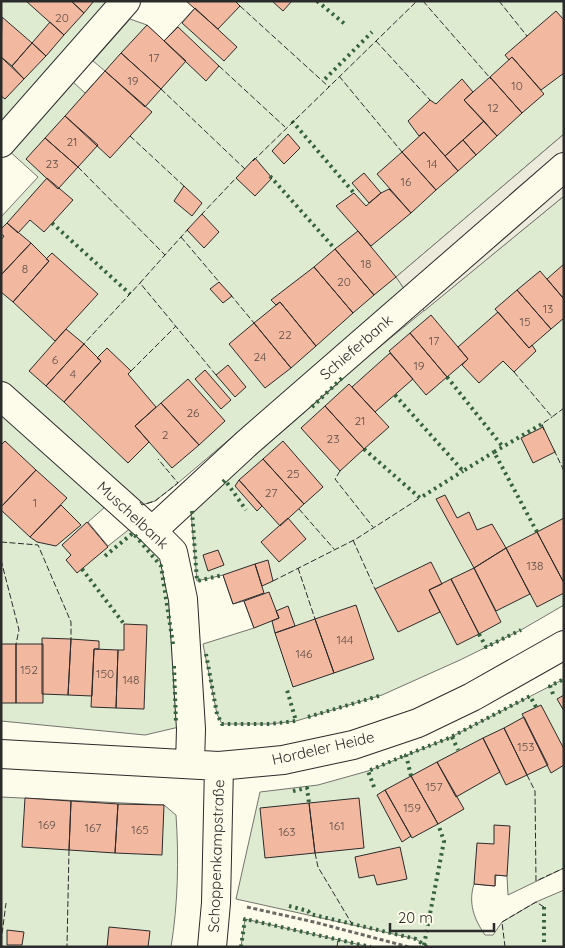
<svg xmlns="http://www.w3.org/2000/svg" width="565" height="948" font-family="Quicksand,sans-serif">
	<rect width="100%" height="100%" fill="#fdfbea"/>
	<path fill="#deebd1" stroke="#74746e" d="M 1,1 L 114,1 L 1,124 Z
		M 187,1 L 564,1 L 564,134 L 396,277 L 405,290 L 178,483 L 155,501 L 142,505 L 1,382 L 1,217 L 38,177 L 8,150 L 73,82 L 85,93 L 105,71 L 93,61 L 130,19 L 147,25 L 164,41 L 195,8 Z
		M 564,196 L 564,605 L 521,630 L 460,660 L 382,695 L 296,721 L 270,724 L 222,724 L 217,714 L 203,644 L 254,628 L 244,601 L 233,604 L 223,575 L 197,581 L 191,512 C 241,465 295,423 344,376 Z
		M 1,414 L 105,507 L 88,522 L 108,546 L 132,527 L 165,563 L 174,617 L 179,727 L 145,735 L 1,721 Z
		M 564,679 L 564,868 L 508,895 L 507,876 L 496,875 L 495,886 L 474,884 C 468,903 474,919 485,935 L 493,935 L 502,922 L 536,902 L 564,890 L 564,947 L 427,947 L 416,939 L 236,899 L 260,792 L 318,785 L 368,771 L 449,738 Z
		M 1,797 L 164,805 L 176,815 C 179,859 178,904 171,947 L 1,947 Z
		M 245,919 L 370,947 L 241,947 Z"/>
	<path fill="#eceadb" stroke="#74746e" d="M 564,134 L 564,152 L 405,290 L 396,277 Z
		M 564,178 L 564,196 L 424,311 L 417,300 Z"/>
	<path fill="#f2b8a0" stroke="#2b2b2b" d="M 26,1 L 71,1 L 84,13 L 64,35 Z
		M 71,1 L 94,1 L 84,13 Z
		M 186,1 L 235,1 L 240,6 L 218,29 Z
		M 272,1 L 292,1 L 283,11 Z
		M 195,8 L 237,47 L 224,61 L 182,23 Z
		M 556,11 L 564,20 L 564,73 L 541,90 L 512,57 L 509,60 L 505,55 Z
		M 2,17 L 32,43 L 12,66 L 1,57 Z
		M 50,22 L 64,35 L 46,56 L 32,43 Z
		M 147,25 L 186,61 L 161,89 L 121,53 Z
		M 178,27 L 219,66 L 206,81 L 164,41 Z
		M 32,43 L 46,56 L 24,79 L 12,66 Z
		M 121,53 L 161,89 L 145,107 L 105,71 Z
		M 1,57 L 24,79 L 5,99 L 1,96 Z
		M 512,57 L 544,94 L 522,113 L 490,77 Z
		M 105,71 L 152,112 L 110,158 L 65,116 Z
		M 490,77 L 522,113 L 497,136 L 464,100 Z
		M 462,79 L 473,92 L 464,100 L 484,121 L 445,156 L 424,132 L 419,136 L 408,121 L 430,100 L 436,104 Z
		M 65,116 L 98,145 L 78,167 L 45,138 Z
		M 484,121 L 497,136 L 476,155 L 463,140 Z
		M 424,132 L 458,171 L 436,190 L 402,152 Z
		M 288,134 L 300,148 L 284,164 L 272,151 Z
		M 45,138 L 78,167 L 58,189 L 26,159 Z
		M 463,140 L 476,155 L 458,171 L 445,156 Z
		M 402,152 L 436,190 L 411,213 L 377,174 Z
		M 255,158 L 272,178 L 255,196 L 236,178 Z
		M 364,173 L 381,193 L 369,203 L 352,183 Z
		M 47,178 L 73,200 L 44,232 L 30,220 L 18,233 L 7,223 Z
		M 184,186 L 202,203 L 192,216 L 174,201 Z
		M 389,189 L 411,213 L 371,246 L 336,206 L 354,193 L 366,206 L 381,193 Z
		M 202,214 L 219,232 L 204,248 L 187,230 Z
		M 7,223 L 31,243 L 1,275 L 1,240 L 4,236 L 1,234 L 1,229 Z
		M 358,231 L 396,277 L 374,295 L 335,249 Z
		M 31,243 L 49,261 L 13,302 L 1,292 L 1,275 Z
		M 335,249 L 374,295 L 353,313 L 314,267 Z
		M 52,253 L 98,294 L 55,341 L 13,302 L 49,261 L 46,259 Z
		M 564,264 L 564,299 L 547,279 Z
		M 314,267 L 353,313 L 316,346 L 280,302 L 276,305 L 271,300 Z
		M 540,271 L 564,299 L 564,318 L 551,329 L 517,290 Z
		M 219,282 L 232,296 L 223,303 L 210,289 Z
		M 517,290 L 551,329 L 529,348 L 495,309 Z
		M 280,302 L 316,346 L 291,368 L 254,323 Z
		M 498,312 L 529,348 L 532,345 L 536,351 L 514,372 L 503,361 L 479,383 L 462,365 L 468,359 L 458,347 Z
		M 431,315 L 468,359 L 447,377 L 410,333 Z
		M 254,323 L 291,368 L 265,388 L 229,344 Z
		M 66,329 L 84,344 L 46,386 L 29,371 Z
		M 410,333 L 447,377 L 426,395 L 389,351 Z
		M 84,344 L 101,361 L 64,402 L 46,386 Z
		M 107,348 L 131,371 L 128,374 L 156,407 L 135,426 L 149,442 L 128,463 L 64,402 L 101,361 L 97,358 Z
		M 390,353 L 413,379 L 375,412 L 352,387 Z
		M 228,365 L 246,387 L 235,397 L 216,375 Z
		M 205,370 L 231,400 L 221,409 L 195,379 Z
		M 188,379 L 225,421 L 199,445 L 161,403 Z
		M 349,384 L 389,427 L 364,449 L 325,406 Z
		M 161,403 L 199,445 L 172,468 L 135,426 Z
		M 325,406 L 364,449 L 340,471 L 301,428 Z
		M 543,427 L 555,452 L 533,463 L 521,438 Z
		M 5,441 L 36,470 L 1,507 L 1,445 Z
		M 283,441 L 323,487 L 304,504 L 263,459 Z
		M 263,459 L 304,504 L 280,526 L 239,480 Z
		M 36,470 L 67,498 L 30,537 L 1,510 L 1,507 Z
		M 239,480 L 262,506 L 257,511 L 235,486 Z
		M 445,495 L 457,518 L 469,512 L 477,530 L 492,524 L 506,548 L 474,568 L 436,499 Z
		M 61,505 L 81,525 L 56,546 L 37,542 L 30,537 Z
		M 288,518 L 306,539 L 279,562 L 261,542 Z
		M 564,518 L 564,583 L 537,532 Z
		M 87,522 L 108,547 L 77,573 L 66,560 L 71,555 L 62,545 Z
		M 537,532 L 564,583 L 564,593 L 537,607 L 506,548 Z
		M 506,548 L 530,594 L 496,611 L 474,568 Z
		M 218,550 L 224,565 L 208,571 L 203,555 Z
		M 268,560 L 273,581 L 262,586 L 255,564 Z
		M 431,562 L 442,584 L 429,590 L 440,612 L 398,632 L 375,589 Z
		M 255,564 L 264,593 L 233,604 L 223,575 Z
		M 474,568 L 501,622 L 479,634 L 451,579 Z
		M 451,579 L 479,634 L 457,645 L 429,590 Z
		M 269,592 L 279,618 L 254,628 L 244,601 Z
		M 356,605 L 374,659 L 334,673 L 315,619 Z
		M 288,606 L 295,626 L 275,633 L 272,621 L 279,618 L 276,611 Z
		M 315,619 L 334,673 L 293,687 L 275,633 Z
		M 124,624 L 147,625 L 144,709 L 116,708 L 118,650 L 124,650 Z
		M 42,638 L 71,639 L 68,695 L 42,694 Z
		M 71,639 L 99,641 L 99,649 L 94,649 L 92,696 L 68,695 Z
		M 1,644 L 16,644 L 16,703 L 1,703 Z
		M 16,644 L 43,644 L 43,703 L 16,703 Z
		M 94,649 L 118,650 L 116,708 L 91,707 Z
		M 564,695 L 564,711 L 557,699 Z
		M 541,705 L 564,749 L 564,765 L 551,773 L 522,714 Z
		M 524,717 L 548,765 L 527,775 L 504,728 Z
		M 504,728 L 527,775 L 506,785 L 483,738 Z
		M 483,738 L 500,772 L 456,797 L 437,762 Z
		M 437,762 L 464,809 L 438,824 L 411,776 Z
		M 411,776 L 438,824 L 412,838 L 385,790 Z
		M 385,790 L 411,836 L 402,842 L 377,795 Z
		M 25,798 L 71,801 L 69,850 L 22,847 Z
		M 359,798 L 364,848 L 315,853 L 309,803 Z
		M 71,801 L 118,804 L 115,853 L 69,850 Z
		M 309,803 L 315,853 L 265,858 L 260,808 Z
		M 118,804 L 164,805 L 162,855 L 115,853 Z
		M 494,825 L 510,826 L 507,876 L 495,875 L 495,886 L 474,884 L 477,843 L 494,844 Z
		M 400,847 L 407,879 L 377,885 L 374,875 L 359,878 L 355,857 Z
		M 109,927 L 150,931 L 148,947 L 107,947 Z
		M 7,930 L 24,932 L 22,945 L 7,945 Z"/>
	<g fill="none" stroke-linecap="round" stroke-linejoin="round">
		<defs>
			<path id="minor" d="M 1,143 L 126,1
				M 1,396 L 152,531 L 173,552 L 183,599 L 191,729 L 190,764
				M 152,531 L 247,443 L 564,167
				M 1,754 L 219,766 L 283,760 L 353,745 L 418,723 L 472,697 L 564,645
				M 212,947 L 216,903 L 219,766"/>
		</defs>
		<use href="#minor" stroke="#2b2b2b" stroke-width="30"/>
		<path stroke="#6a6964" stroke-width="3" stroke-dasharray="4 2.5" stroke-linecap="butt" d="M 247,907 L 314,922 L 409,947"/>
		<use href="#minor" stroke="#fdfbea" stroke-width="28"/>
		<path stroke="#34623c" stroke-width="4" stroke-dasharray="2.5 4" stroke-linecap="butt" d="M 317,1 L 346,25
			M 325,79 L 372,32
			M 292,121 L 354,193
			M 270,176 L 335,249
			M 52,223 L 130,294
			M 447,377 L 503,447
			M 395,395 L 463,471 L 494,452
			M 312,407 L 344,376
			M 364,449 L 420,498 L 463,471
			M 223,482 L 225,480 L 246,510
			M 192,511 L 197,581 L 223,575
			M 537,532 L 494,452 L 542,424
			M 105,556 L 133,533 L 161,566 L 173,644
			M 82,569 L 124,624
			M 479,634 L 486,647 L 521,630
			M 206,654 L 217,714 L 222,724 L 270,724 L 296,721 L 287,690
			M 174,666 L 176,723
			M 553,694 L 550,686 L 564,679
			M 308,717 L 382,695
			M 452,737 L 458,750
			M 411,776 L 406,755 L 449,738 L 530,696 L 536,707
			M 374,787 L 368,771 L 406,755
			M 293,791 L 307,788 L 309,803
			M 289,906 L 308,911 L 310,914 L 416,939 L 427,947
			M 544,907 L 544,947
			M 424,945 L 444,841 L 438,824
			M 241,947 L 245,919 L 371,947"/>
		<path stroke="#2b2b2b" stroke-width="1" stroke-dasharray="6 2.5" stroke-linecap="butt" d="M 423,1 L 491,79
			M 499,1 L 527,36
			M 240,6 L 329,87
			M 376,41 L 430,100
			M 219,66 L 285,127
			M 339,76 L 402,152
			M 161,89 L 245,169
			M 130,136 L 185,187
			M 253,161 L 417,1
			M 78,167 L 165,255
			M 201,215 L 237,177
			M 189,228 L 140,283 L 216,375
			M 181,237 L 220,283
			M 230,294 L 254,323
			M 81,347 L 141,282
			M 131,371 L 176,326
			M 514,372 L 552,417 L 564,408
			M 544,430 L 542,424 L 552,417
			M 554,450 L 564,471
			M 340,471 L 335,479 L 373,527
			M 140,502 L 142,505 L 155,501 L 178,483 L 158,459
			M 299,509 L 334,549
			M 353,540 L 375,589
			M 1,542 L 38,545 L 71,622 L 71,639
			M 1,560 L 19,630 L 16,644
			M 298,568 L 315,619
			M 273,581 L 356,539 L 420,498
			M 527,775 L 535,791 L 536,881 L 564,868
			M 69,850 L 67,946 L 70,947
			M 315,853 L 318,867 L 352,924
			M 1,942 L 6,903
			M 337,947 L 338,940
			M 505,947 L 502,922 L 536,902 L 544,907"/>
	</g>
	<g text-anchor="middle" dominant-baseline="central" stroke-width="4" stroke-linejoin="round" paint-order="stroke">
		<g font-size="12" fill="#5d4e48">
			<text x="62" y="17">20</text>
			<text x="154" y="57">17</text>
			<text x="133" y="80">19</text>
			<text x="517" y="85">10</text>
			<text x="493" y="107">12</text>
			<text x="72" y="141">21</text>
			<text x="52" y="163">23</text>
			<text x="432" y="163">14</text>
			<text x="406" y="181">16</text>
			<text x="366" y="263">18</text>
			<text x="25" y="268">8</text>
			<text x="344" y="281">20</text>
			<text x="548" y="308">13</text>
			<text x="525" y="321">15</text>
			<text x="285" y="334">22</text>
			<text x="434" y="340">17</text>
			<text x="260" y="356">24</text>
			<text x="55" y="359">6</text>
			<text x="419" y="365">19</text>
			<text x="73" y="373">4</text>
			<text x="193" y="412">26</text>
			<text x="360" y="420">21</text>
			<text x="165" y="434">2</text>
			<text x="333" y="438">23</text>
			<text x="293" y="473">25</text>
			<text x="271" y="492">27</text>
			<text x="35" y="502">1</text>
			<text x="535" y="565">138</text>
			<text x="345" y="639">144</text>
			<text x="304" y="653">146</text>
			<text x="29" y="669">152</text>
			<text x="105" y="673">150</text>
			<text x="131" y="679">148</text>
			<text x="526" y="746">153</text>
			<text x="434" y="786">157</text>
			<text x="412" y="807">159</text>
			<text x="47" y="824">169</text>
			<text x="337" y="825">161</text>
			<text x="93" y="827">167</text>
			<text x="140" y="829">165</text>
			<text x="287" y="831">163</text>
		</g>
		<g font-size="15" fill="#2b2b2b" stroke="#fdfbea">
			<text transform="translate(356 347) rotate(-41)">Schieferbank</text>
			<text transform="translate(133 515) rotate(43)">Muschelbank</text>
			<text transform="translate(323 748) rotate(-13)">Hordeler Heide</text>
			<text transform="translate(216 856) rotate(-88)">Schoppenkampstraße</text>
		</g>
	</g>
	<rect width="565" height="948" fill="none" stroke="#2b2b2b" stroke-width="5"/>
	<path d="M390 923v8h104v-8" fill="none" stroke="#2b2b2b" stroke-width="2.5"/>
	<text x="398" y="923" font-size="15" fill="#2b2b2b" stroke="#fdfbea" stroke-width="4" paint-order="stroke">20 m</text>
</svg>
